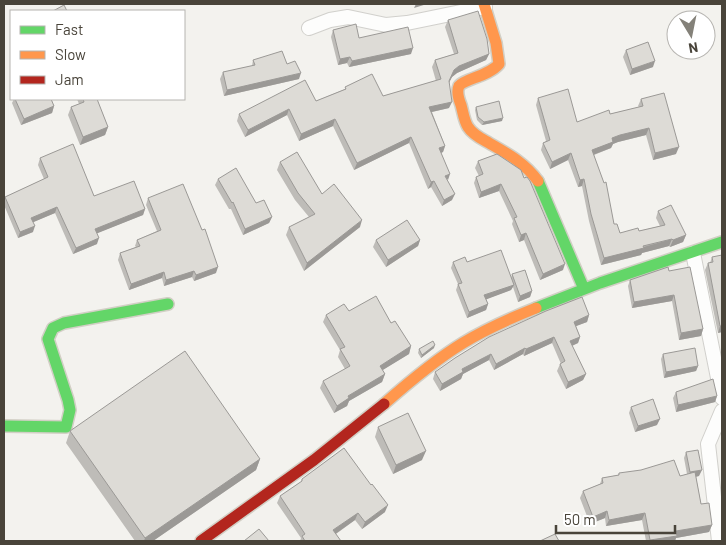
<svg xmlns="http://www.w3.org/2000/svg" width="726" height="545" font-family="Barlow,sans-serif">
	<rect width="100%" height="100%" fill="#f3f2ee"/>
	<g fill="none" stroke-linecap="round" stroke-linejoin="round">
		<defs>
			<path id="street" d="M 309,28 L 330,20 L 348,17 L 386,25 L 407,23 L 485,7
				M 693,253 L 722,398
				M 719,541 L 708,444 L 722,411"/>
			<path id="fast" d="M 538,181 L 584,289
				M 536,308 L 600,283 L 722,242
				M 4,426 L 66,427 L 70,410 L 68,400 L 48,339 L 53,328 L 64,323 L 168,304"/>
			<path id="slow" d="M 484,4 L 496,43 L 499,64 C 489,76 464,79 459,86 C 456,92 459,100 461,105 C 463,112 464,121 468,127 C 473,135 482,139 489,143 C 508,154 525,163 538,181
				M 384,404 C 409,382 435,360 463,343 C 486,329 511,318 536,308"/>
			<path id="jam" d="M 201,541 L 314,460 L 384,404"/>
		</defs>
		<use href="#street" stroke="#d1d0cc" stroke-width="16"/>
		<use href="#fast" stroke="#d2cfc5" stroke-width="14"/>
		<use href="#slow" stroke="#d2cfc5" stroke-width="14"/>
		<use href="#jam" stroke="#d2cfc5" stroke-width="14"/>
		<use href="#street" stroke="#fdfdfc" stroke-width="14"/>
		<use href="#fast" stroke="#63d668" stroke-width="11"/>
		<use href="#slow" stroke="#ff974d" stroke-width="11"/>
		<use href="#jam" stroke="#b3261e" stroke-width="11"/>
	</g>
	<path fill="#bebcb8" d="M 448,20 L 489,54 L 486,60 L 457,73 L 452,77 L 449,83 L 449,108 L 432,112 L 445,146 L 443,152 L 441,153 L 452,200 L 442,206 L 431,187 L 428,189 L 409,143 L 354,170 L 333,126 L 299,141 L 287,115 L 245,137 L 237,121 L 239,114 L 316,101 L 345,89 L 345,87 L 383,96 L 436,81 L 432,67 L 435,60 L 454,54 L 445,27 Z
		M 333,30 L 411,54 L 349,67 L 347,63 L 338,65 L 331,37 Z
		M 626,50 L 653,67 L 630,75 L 623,57 Z
		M 253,60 L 287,64 L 299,79 L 224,96 L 220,79 L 223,72 L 252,66 Z
		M 538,98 L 577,122 L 639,107 L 638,106 L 641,99 L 676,154 L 653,160 L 646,135 L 618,142 L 613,144 L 611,148 L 594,155 L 614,224 L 620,233 L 639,231 L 660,226 L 656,218 L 658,211 L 686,235 L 683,242 L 670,247 L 669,246 L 642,253 L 641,255 L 601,265 L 589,221 L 582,186 L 578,187 L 568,160 L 550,169 L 541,150 L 543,143 L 546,141 L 536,105 Z
		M 14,99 L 51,99 L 54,106 L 52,113 L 21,125 L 12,103 Z
		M 77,99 L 96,99 L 108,127 L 105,135 L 80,145 L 68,115 L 71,107 L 79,104 Z
		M 476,107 L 502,121 L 482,125 L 477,120 L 475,110 Z
		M 497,154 L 563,270 L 540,280 L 524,240 L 519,242 L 512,224 L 513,221 L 499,191 L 479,198 L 474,183 L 476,177 L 479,176 L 475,168 L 478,161 Z
		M 40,158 L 94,196 L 145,209 L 143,215 L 97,233 L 97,244 L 73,254 L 55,213 L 33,222 L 33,232 L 18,238 L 4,205 L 4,201 L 5,197 L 44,179 L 38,165 Z
		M 280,162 L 322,194 L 360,227 L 304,271 L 286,235 L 289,227 L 309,217 L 295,200 L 277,170 Z
		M 218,179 L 256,203 L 272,217 L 269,223 L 243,235 L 231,209 L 229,209 L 215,185 Z
		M 148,198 L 216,273 L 194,281 L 192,277 L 164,286 L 162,278 L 129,290 L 118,260 L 120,253 L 136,247 L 135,246 L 137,240 L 157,231 L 146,205 Z
		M 376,240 L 420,240 L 418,246 L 386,267 L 373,247 Z
		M 712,257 L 722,332 L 718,333 L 705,270 L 708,263 L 710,263 Z
		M 453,262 L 467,262 L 511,278 L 512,274 L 532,291 L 530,297 L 518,302 L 513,287 L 511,290 L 486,299 L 488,304 L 486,310 L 467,318 L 456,290 L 458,284 L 451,268 Z
		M 669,271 L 703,329 L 701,336 L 679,340 L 672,301 L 632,308 L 628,286 L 630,280 Z
		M 349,311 L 391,323 L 411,346 L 409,354 L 382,370 L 385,374 L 382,382 L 349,401 L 347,406 L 334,413 L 320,388 L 323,381 L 345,369 L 338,357 L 340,350 L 323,322 L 326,315 Z
		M 589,315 L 587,322 L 576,326 L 580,337 L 578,343 L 572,346 L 586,374 L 583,380 L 566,389 L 557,371 L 560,364 L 561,364 L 552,343 L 524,356 L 523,354 L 494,370 L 489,360 L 463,374 L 461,379 L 440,391 L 433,379 L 435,372 Z
		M 434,348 L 421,358 L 418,353 L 419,349 Z
		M 663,354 L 698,366 L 696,371 L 664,378 L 661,359 Z
		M 676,392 L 717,396 L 715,402 L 676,412 L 673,398 Z
		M 631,407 L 657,425 L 635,432 L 629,413 Z
		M 378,427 L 422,460 L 393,474 L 375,437 Z
		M 70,431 L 260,459 L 256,470 L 153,541 L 135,541 L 66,443 Z
		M 686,452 L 699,476 L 696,477 L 701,504 L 712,525 L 709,532 L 676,538 L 675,541 L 646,541 L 642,520 L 606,526 L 605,518 L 590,524 L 580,498 L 583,491 L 600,484 L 602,478 L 618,475 L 619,473 L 680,476 L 687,474 L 684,458 Z
		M 722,473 L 722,492 L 721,478 Z
		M 302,479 L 385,512 L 362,529 L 355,520 L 336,534 L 341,541 L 300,541 L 301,538 L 277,503 L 280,496 L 301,482 Z"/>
	<path fill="#9b9996" d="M 416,4 L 427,4 L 414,8 Z
		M 413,48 L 411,54 L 349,67 L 352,61 Z
		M 489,54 L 486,60 L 457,73 L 452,77 L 446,88 L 454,70 L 459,66 Z
		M 350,57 L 347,63 L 338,65 L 340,59 Z
		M 655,61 L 653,67 L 630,75 L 632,69 Z
		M 301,73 L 299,79 L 224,96 L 227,90 Z
		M 452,102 L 449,108 L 427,113 L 429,107 Z
		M 54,106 L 52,113 L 21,125 L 24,119 Z
		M 289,109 L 287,115 L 245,137 L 248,130 Z
		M 503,118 L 502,121 L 482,125 L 484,122 Z
		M 335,119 L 333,126 L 299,141 L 301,134 Z
		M 108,127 L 105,135 L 80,145 L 83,137 Z
		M 649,128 L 646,135 L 618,142 L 613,144 L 611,148 L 590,156 L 592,150 L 612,138 L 620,135 Z
		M 411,137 L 409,143 L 354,170 L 357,163 Z
		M 445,146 L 443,152 L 436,155 L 439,148 Z
		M 679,147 L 676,154 L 653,160 L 655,153 Z
		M 571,153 L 568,160 L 550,169 L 552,162 Z
		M 450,174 L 448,180 L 445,176 Z
		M 584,179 L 582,186 L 578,187 L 580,180 Z
		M 434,181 L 431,187 L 428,189 L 431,182 Z
		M 501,184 L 499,191 L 479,198 L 481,192 Z
		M 455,194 L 452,200 L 442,206 L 444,200 Z
		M 57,207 L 55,213 L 29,224 L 31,218 Z
		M 145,209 L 143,215 L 93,235 L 95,229 Z
		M 272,217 L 269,223 L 243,235 L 245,229 Z
		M 362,220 L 360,227 L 304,271 L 307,263 Z
		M 35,226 L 33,232 L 18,238 L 20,232 Z
		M 526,233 L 524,240 L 519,242 L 521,235 Z
		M 686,235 L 683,242 L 670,247 L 673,240 Z
		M 99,238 L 97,244 L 73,254 L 76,248 Z
		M 672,239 L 669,246 L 642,253 L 641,255 L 601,265 L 604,258 Z
		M 420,240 L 418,246 L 386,267 L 388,260 Z
		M 565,264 L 563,270 L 540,280 L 543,274 Z
		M 218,267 L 216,273 L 194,281 L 196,275 Z
		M 194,271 L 192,277 L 164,286 L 166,280 Z
		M 164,272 L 162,278 L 129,290 L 131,284 Z
		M 514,285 L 511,290 L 482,301 L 484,295 Z
		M 532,291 L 530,297 L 518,302 L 520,296 Z
		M 674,295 L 672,301 L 632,308 L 634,302 Z
		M 488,304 L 486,310 L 467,318 L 469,312 Z
		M 589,315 L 587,322 L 571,328 L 574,322 Z
		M 720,326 L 722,326 L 722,332 L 718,333 Z
		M 703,329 L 701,336 L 679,340 L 681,333 Z
		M 554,337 L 552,343 L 524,356 L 526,349 Z
		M 580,337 L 578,343 L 567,348 L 570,341 Z
		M 435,345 L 434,348 L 421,358 L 422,355 Z
		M 411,346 L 409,354 L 378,373 L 380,366 Z
		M 525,348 L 523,354 L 494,370 L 496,364 Z
		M 491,354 L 489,360 L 463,374 L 461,379 L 440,391 L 442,384 L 462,369 Z
		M 698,366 L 696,371 L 664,378 L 666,372 Z
		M 385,374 L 382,382 L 349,401 L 347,406 L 334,413 L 337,406 L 348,396 Z
		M 586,374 L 583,380 L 566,389 L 568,382 Z
		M 717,396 L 715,402 L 676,412 L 678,405 Z
		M 660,419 L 657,425 L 635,432 L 638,426 Z
		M 426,451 L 422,460 L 393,474 L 396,465 Z
		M 260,459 L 256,470 L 153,541 L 144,541 L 145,538 Z
		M 702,470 L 699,476 L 687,478 L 690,472 Z
		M 388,505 L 385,512 L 362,529 L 365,522 Z
		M 607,511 L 605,518 L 590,524 L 593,517 Z
		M 358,513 L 355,520 L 331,537 L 333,530 Z
		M 645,513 L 642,520 L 606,526 L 609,520 Z
		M 712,525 L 709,532 L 676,538 L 675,541 L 650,541 L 676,531 Z"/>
	<path fill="#dddbd6" stroke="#9b9996" d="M 64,5 L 67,11 L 53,11 Z
		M 478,11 L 487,39 L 489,54 L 459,66 L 454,70 L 449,81 L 452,102 L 429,107 L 445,146 L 439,148 L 450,174 L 445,176 L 455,194 L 444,200 L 434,181 L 431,182 L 411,137 L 357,163 L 335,119 L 301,134 L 289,109 L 248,130 L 239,114 L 305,80 L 316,101 L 346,89 L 345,87 L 372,74 L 383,96 L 441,79 L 435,60 L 458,53 L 448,20 Z
		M 356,24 L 359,38 L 408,27 L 413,48 L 352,61 L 350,57 L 340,59 L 333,30 Z
		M 648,42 L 655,61 L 632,69 L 626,50 Z
		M 282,51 L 287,64 L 295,61 L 301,73 L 227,90 L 223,72 L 255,65 L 253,60 Z
		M 568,89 L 577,122 L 609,110 L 610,114 L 643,106 L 641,99 L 664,93 L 679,147 L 655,153 L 649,128 L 620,135 L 612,138 L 613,142 L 592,150 L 604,183 L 606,182 L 614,224 L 617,224 L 620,233 L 638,228 L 639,231 L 665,225 L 658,211 L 671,205 L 686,235 L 673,240 L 672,239 L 643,246 L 644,248 L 604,258 L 591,214 L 584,179 L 580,180 L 571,153 L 552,162 L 543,143 L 550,140 L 538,98 Z
		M 15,99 L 51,99 L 54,106 L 24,119 Z
		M 83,99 L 97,99 L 108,127 L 83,137 L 71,107 L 84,102 Z
		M 499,101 L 503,118 L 484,122 L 478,117 L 476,107 Z
		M 73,144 L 94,196 L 134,181 L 145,209 L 95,229 L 99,238 L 76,248 L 57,207 L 31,218 L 35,226 L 20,232 L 5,197 L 48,177 L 40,158 Z
		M 297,152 L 322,194 L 334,184 L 362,220 L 307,263 L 289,227 L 315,214 L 298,193 L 280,162 Z
		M 497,154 L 521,170 L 524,178 L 527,177 L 530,181 L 565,264 L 543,274 L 526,233 L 521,235 L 514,218 L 517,217 L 501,184 L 481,192 L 476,177 L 483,174 L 478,161 Z
		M 236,168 L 256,203 L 264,200 L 272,217 L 245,229 L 233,202 L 232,203 L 218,179 Z
		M 183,184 L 202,230 L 205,229 L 218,267 L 196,275 L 194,271 L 166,280 L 164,272 L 131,284 L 120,253 L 140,246 L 137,240 L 161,230 L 148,198 Z
		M 407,220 L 420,240 L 388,260 L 376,240 Z
		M 501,250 L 514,285 L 484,295 L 488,304 L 469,312 L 458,284 L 462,283 L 453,262 L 465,257 L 467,262 Z
		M 722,255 L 722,326 L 720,326 L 708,263 L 713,262 L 712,257 Z
		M 668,267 L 669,271 L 690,267 L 703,329 L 681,333 L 674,295 L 634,302 L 630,280 Z
		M 525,270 L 532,291 L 520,296 L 512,274 Z
		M 376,296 L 391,323 L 395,321 L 411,346 L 380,366 L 385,374 L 348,396 L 349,398 L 337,406 L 323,381 L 350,366 L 340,349 L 345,347 L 326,315 L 344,304 L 349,311 Z
		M 582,297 L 589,315 L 574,322 L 580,337 L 570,341 L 586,374 L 568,382 L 560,364 L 565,361 L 554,337 L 526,349 L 525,348 L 496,364 L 491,354 L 462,369 L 463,372 L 442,384 L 435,372 L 455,358 L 489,337 L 546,311 Z
		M 433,341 L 435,345 L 422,355 L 419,349 Z
		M 695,348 L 698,366 L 666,372 L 663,354 Z
		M 185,351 L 260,459 L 145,538 L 70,431 Z
		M 713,379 L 717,396 L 678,405 L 676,392 Z
		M 653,399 L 660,419 L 638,426 L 631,407 Z
		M 408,413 L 426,451 L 396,465 L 378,427 Z
		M 344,448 L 371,485 L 372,484 L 388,505 L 365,522 L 358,513 L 333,530 L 341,541 L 305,541 L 302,536 L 305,534 L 280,496 L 302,481 L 302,479 Z
		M 698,450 L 702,470 L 690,472 L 686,452 Z
		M 674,460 L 680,476 L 695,472 L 701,504 L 709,503 L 712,525 L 676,531 L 677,536 L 650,540 L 645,513 L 609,520 L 607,511 L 593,517 L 583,491 L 603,483 L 602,478 L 619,475 L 619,473 L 641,470 Z
		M 259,529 L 269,541 L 244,541 Z
		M 555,534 L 559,541 L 540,541 Z"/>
	<rect width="726" height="545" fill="none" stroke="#49443a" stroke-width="10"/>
	<rect x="10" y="10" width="175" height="90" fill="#ffffff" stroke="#b6b4b0"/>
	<rect x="20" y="26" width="25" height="8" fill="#63d668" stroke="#b6b4b0"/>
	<text x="55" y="35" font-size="15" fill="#49443a">Fast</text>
	<rect x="20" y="51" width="25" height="8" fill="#ff974d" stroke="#b6b4b0"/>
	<text x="55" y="60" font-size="15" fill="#49443a">Slow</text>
	<rect x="20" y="76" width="25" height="8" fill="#b3261e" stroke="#b6b4b0"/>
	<text x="55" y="85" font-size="15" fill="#49443a">Jam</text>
	<g transform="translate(691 35) rotate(170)"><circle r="24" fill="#ffffff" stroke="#b6b4b0"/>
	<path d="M0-4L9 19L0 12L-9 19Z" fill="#848179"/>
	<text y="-8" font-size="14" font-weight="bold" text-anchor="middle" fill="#49443a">N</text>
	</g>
	<path d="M556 525v8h119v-8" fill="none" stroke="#49443a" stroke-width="2.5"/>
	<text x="564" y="525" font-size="15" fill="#49443a" stroke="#ffffff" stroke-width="4" paint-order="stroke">50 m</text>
</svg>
